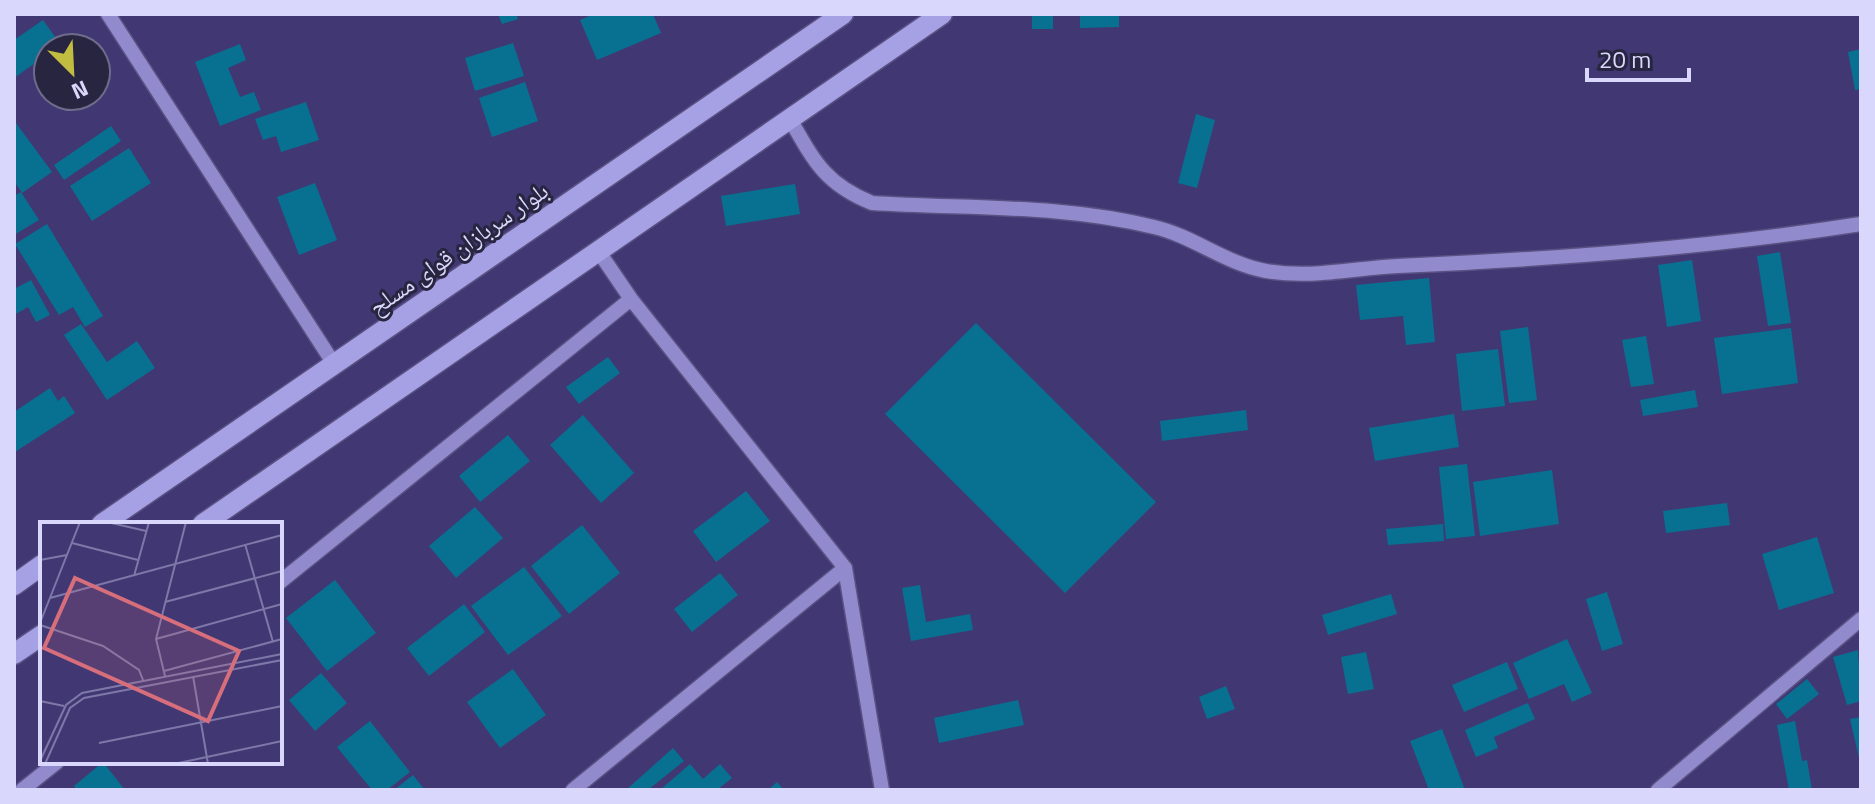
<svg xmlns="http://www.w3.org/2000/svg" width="1875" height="804" font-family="'Titillium Web','Noto Naskh Arabic',sans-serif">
	<rect width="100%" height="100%" fill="#413873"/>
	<path fill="#087091" d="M 498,14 L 516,14 L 518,19 L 502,24 Z
		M 594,14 L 653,14 L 661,33 L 597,60 L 580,20 Z
		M 1032,14 L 1053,14 L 1053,29 L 1032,29 Z
		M 1080,14 L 1119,14 L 1119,27 L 1080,28 Z
		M 43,20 L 61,45 L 48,48 L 48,54 L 14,78 L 14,40 Z
		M 513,43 L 524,76 L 475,91 L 465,58 Z
		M 240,44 L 246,60 L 228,68 L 240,97 L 254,92 L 261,110 L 220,126 L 195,62 Z
		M 1861,49 L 1861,89 L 1855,90 L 1848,52 Z
		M 525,82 L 538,121 L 492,137 L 479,98 Z
		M 306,102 L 319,140 L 281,152 L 276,136 L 263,140 L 255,119 Z
		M 1196,114 L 1215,120 L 1197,188 L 1178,183 Z
		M 16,123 L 52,172 L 22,193 L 14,181 Z
		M 111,126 L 121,141 L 64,180 L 54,165 Z
		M 129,148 L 151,183 L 92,221 L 70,186 Z
		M 315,183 L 337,240 L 299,255 L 277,197 Z
		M 795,184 L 800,214 L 726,226 L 721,196 Z
		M 21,192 L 39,220 L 14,235 L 14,196 Z
		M 47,224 L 103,316 L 85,327 L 73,307 L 59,315 L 15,244 Z
		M 1780,252 L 1791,323 L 1768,326 L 1757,256 Z
		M 1692,260 L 1701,321 L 1667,327 L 1658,265 Z
		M 1429,278 L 1435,342 L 1406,345 L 1403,316 L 1360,320 L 1356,285 Z
		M 31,280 L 50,315 L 36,322 L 28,307 L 14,315 L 14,289 Z
		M 976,323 L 1156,502 L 1065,593 L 885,414 Z
		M 81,324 L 107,362 L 137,341 L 155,368 L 107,400 L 64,335 Z
		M 1528,327 L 1537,400 L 1509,403 L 1500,331 Z
		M 1791,328 L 1798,383 L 1722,394 L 1714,338 Z
		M 1646,336 L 1654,384 L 1631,387 L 1622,340 Z
		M 1498,349 L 1505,406 L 1462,411 L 1456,354 Z
		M 608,357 L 620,373 L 579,404 L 566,387 Z
		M 50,388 L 58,401 L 64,396 L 75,413 L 15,452 L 14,412 Z
		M 1695,390 L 1698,407 L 1643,416 L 1640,400 Z
		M 1246,410 L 1248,430 L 1162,441 L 1160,421 Z
		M 1454,414 L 1459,447 L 1375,461 L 1369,428 Z
		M 583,415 L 634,473 L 601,503 L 550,445 Z
		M 508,435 L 530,461 L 480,502 L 459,476 Z
		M 1467,464 L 1475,536 L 1446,539 L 1439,467 Z
		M 1552,470 L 1559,524 L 1480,536 L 1473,482 Z
		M 746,491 L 770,521 L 716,562 L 693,531 Z
		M 1727,503 L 1730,525 L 1666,533 L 1663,511 Z
		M 475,507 L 503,538 L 456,578 L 429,546 Z
		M 1443,524 L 1444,541 L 1388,545 L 1386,529 Z
		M 582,525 L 620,573 L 569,614 L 531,566 Z
		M 1817,537 L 1834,593 L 1779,610 L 1762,554 Z
		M 524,567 L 562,616 L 508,655 L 471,606 Z
		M 720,573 L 738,595 L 692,632 L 674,609 Z
		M 335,580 L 376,633 L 327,671 L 286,618 Z
		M 920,585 L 926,622 L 970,614 L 973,630 L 911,641 L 902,588 Z
		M 1607,592 L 1623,644 L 1602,651 L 1586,599 Z
		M 1391,594 L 1397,614 L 1328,635 L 1322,615 Z
		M 464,604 L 485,632 L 429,676 L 407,648 Z
		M 1567,639 L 1592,693 L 1572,702 L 1564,684 L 1529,699 L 1513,663 Z
		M 1858,650 L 1861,701 L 1847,705 L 1833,657 Z
		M 1366,652 L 1374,689 L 1348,694 L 1341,657 Z
		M 1507,662 L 1518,689 L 1464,712 L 1452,685 Z
		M 513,669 L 546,715 L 500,748 L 467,702 Z
		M 321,673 L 347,703 L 315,731 L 289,700 Z
		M 1807,679 L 1819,694 L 1787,719 L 1776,704 Z
		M 1226,686 L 1235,709 L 1207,719 L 1199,697 Z
		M 1018,700 L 1024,725 L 939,743 L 934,718 Z
		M 1528,703 L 1535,719 L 1494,737 L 1498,748 L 1476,757 L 1465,730 Z
		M 1861,717 L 1861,762 L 1860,762 L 1850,719 Z
		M 370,721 L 410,772 L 387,790 L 372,790 L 337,747 Z
		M 1795,721 L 1802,761 L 1807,760 L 1812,790 L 1789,790 L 1777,725 Z
		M 1442,729 L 1465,790 L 1429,790 L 1410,741 Z
		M 673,748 L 684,761 L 648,790 L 626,790 Z
		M 103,762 L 125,790 L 77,790 L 74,786 Z
		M 690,764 L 703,779 L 720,764 L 732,778 L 717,790 L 660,790 Z
		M 413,775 L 425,790 L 394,790 Z
		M 777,782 L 784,790 L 768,790 Z"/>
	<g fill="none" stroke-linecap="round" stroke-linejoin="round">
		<defs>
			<path id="minor" d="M 108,14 L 334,364
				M 790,119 C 814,161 825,184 872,203 C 967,209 1061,204 1154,227 C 1193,236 1226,264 1266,271 C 1311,279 1354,268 1398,266 C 1554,259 1707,248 1861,224
				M 599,252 L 631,299 L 845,568 L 882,790
				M 280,582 L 631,299
				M 22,790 L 57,762
				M 573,790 L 845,568
				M 1658,790 L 1861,619"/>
			<path id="major" d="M 102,524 L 843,14
				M 203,524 L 942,14
				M 14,585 L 42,565
				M 14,654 L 42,635"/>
		</defs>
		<use href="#minor" stroke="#5a5183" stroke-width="17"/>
		<use href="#major" stroke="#5a5183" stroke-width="23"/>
		<use href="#minor" stroke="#918bcd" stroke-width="14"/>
		<use href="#major" stroke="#a6a1e5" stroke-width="20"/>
	</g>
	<g text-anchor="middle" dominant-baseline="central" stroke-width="6" stroke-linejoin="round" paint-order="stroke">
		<g font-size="24" fill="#d9d7fb" stroke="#282540">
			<text transform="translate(458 248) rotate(-35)">بلوار سربازان قوای مسلح</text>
		</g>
	</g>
	<g transform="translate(40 522)">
		<rect width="242" height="242" fill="#413873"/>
		<path fill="none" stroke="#7e78a9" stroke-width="2" d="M 67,0 L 106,9M 32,21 L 98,38M 205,22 L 233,120M 0,38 L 27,33M 94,54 L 109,0M 10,76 L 242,13M 125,80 L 242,49M 0,101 L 40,0M 0,103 L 63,124 L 99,148 L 103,158M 116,117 L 242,82M 124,149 L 242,117M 125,154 L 116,117 L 146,0M 153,154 L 168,242M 0,179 L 24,184M 59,221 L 242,184M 0,239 L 26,183 L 42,171 L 242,132M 5,242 L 30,186 L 44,176 L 242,138M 134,242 L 242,219"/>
		<path fill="#d76e7c" fill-opacity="0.15" stroke="#d76e7c" stroke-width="4" d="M 35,56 L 199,129 L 168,199 L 4,126 Z"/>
		<rect width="242" height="242" fill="none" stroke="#d9d7fb" stroke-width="4"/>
	</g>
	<rect width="1875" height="804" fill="none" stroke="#d9d7fb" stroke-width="32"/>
	<g transform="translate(72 72) rotate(156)"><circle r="38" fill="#282540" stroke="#6f6c8b" stroke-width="2"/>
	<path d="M0-6L14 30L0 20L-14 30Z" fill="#c1bd40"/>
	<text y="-12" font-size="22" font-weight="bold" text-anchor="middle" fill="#d9d7fb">N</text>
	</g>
	<path d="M1587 68v12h102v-12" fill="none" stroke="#d9d7fb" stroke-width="4"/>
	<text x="1599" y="68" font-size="24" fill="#d9d7fb" stroke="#282540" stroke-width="6" paint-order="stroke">20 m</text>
</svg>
